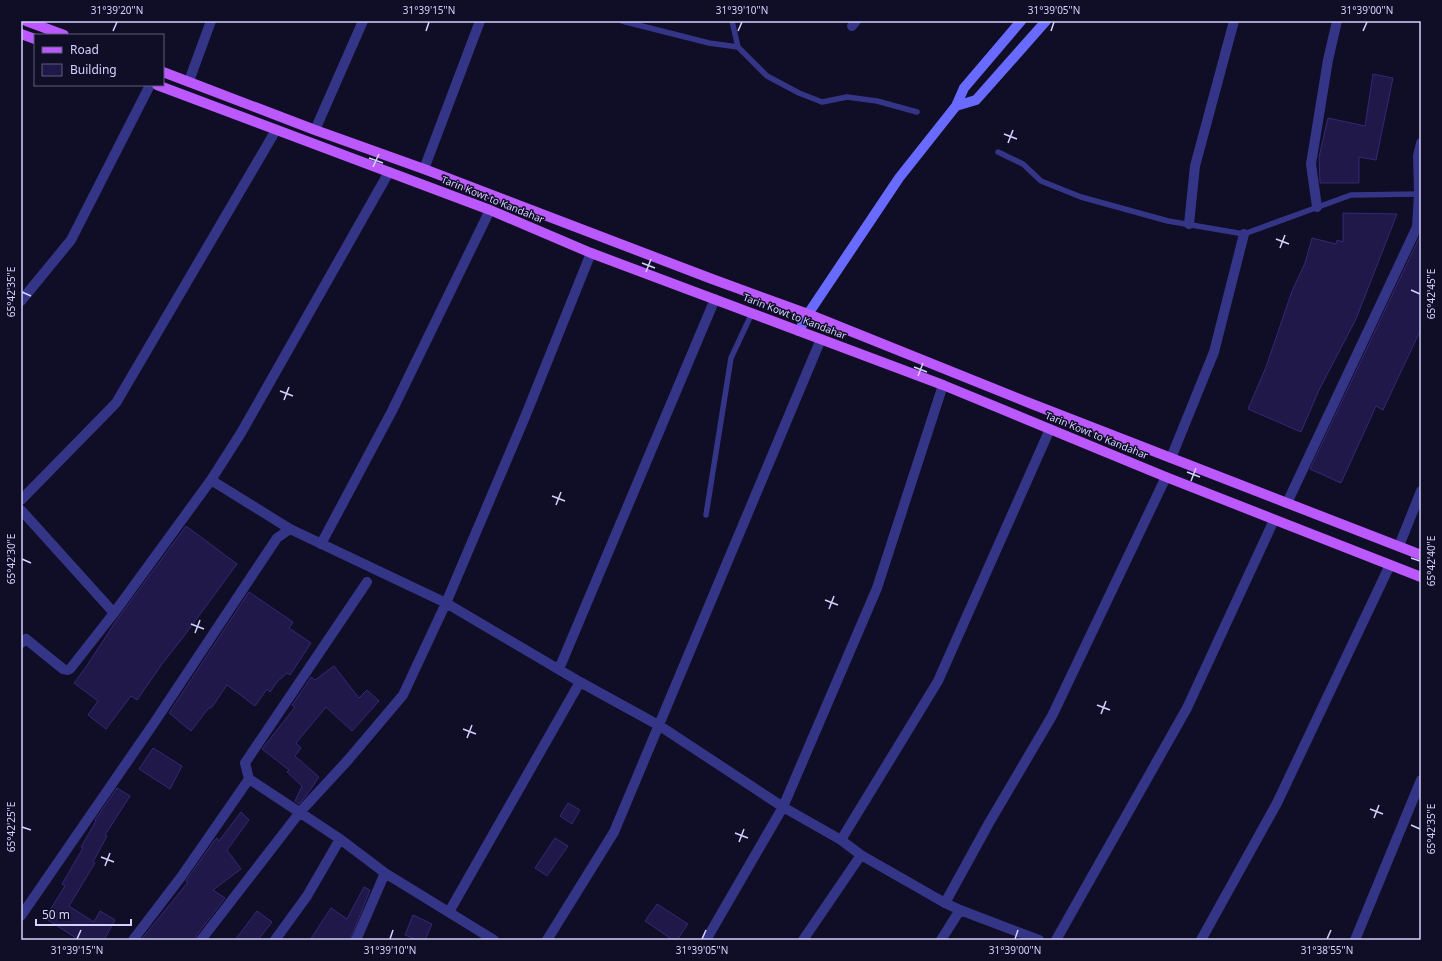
<svg xmlns="http://www.w3.org/2000/svg" width="1442" height="961" font-family="'Noto Sans',sans-serif">
	<rect width="100%" height="100%" fill="#100d26"/>
	<path fill="#201848" stroke="#352876" d="M 1373,74 L 1393,78 L 1376,160 L 1359,157 L 1359,183 L 1320,183 L 1319,157 L 1328,118 L 1365,126 Z
		M 1343,213 L 1397,214 L 1356,319 L 1319,390 L 1301,432 L 1248,409 L 1266,367 L 1292,291 L 1305,263 L 1312,238 L 1336,244 L 1337,240 L 1343,242 Z
		M 1421,234 L 1421,329 L 1383,410 L 1376,406 L 1341,483 L 1310,469 Z
		M 186,526 L 237,564 L 184,636 L 162,664 L 137,700 L 131,696 L 106,729 L 88,715 L 98,701 L 74,683 L 86,667 L 116,621 Z
		M 249,592 L 293,622 L 289,628 L 311,643 L 290,675 L 287,673 L 277,682 L 270,692 L 267,689 L 255,706 L 227,685 L 212,707 L 208,709 L 191,731 L 169,713 Z
		M 334,666 L 359,698 L 367,690 L 379,701 L 352,731 L 326,707 L 296,743 L 301,748 L 295,756 L 319,777 L 306,796 L 299,804 L 295,801 L 302,786 L 287,772 L 289,770 L 262,749 L 295,707 L 292,705 L 310,679 L 311,677 L 315,680 Z
		M 153,748 L 182,766 L 170,789 L 139,769 Z
		M 117,788 L 130,796 L 105,835 L 107,836 L 93,862 L 95,863 L 69,906 L 94,922 L 100,911 L 115,920 L 104,940 L 79,940 L 45,918 L 65,886 L 62,884 L 83,848 L 81,847 L 96,821 L 95,820 Z
		M 568,803 L 580,810 L 572,824 L 560,816 Z
		M 241,812 L 249,820 L 227,850 L 241,869 L 213,890 L 225,898 L 196,936 L 195,940 L 141,940 L 188,882 L 186,881 L 214,841 L 217,838 L 219,841 Z
		M 555,838 L 568,846 L 547,876 L 535,868 Z
		M 364,887 L 370,890 L 350,940 L 310,940 L 331,908 L 347,919 Z
		M 657,904 L 688,924 L 677,940 L 673,940 L 645,921 Z
		M 257,911 L 272,922 L 258,940 L 235,940 Z
		M 413,915 L 432,924 L 425,940 L 417,940 L 405,935 Z"/>
	<g fill="none" stroke-linecap="round" stroke-linejoin="round">
		<path stroke="#353588" stroke-width="5.5" d="M 622,21 L 709,43 L 738,47
			M 732,21 L 738,47 L 767,76 L 799,93 L 822,102 L 847,97 L 877,101 L 917,112
			M 998,152 L 1023,164 L 1041,181 L 1081,197 L 1168,221 L 1244,234 L 1351,195 L 1420,194
			M 706,515 L 731,358 L 752,313"/>
		<path stroke="#353588" stroke-width="10" d="M 852,26 L 856,21
			M 189,81 L 211,21
			M 315,130 L 363,21
			M 424,169 L 480,21
			M 389,172 L 241,433 L 211,480 L 290,529 L 446,603 L 580,682 L 660,726 L 783,807 L 841,840 L 861,855 L 945,903 L 960,910 L 1039,940
			M 1317,207 L 1311,164 L 1328,60 L 1337,21
			M 1189,224 L 1195,166 L 1234,21
			M 21,301 L 71,240 L 150,85
			M 1171,458 L 1214,352 L 1244,234
			M 21,500 L 116,403 L 276,130
			M 1287,503 L 1417,227 L 1419,194 L 1418,156 L 1421,143
			M 21,510 L 114,613
			M 321,544 L 392,411 L 490,210
			M 1399,546 L 1421,491
			M 21,643 L 26,639 L 63,669 L 67,670 L 70,669 L 114,613 L 211,480
			M 559,669 L 715,299
			M 249,779 L 340,839 L 385,873 L 494,940
			M 841,840 L 938,681 L 1050,429
			M 945,903 L 989,823 L 1052,716 L 1166,477
			M 449,912 L 580,682
			M 21,916 L 154,723 L 277,538 L 290,529
			M 133,940 L 181,877 L 249,779 L 245,763 L 367,582
			M 201,940 L 300,812 L 348,760 L 403,695 L 446,603 L 525,417 L 591,253
			M 275,940 L 307,896 L 340,839
			M 356,940 L 385,873
			M 547,940 L 614,832 L 821,339
			M 706,940 L 783,807 L 877,588 L 943,385
			M 803,940 L 861,855
			M 941,940 L 960,910
			M 1056,940 L 1187,708 L 1274,520
			M 1201,940 L 1277,803 L 1390,565
			M 1355,940 L 1421,780"/>
		<path stroke="#696aff" stroke-width="10" d="M 956,106 L 976,100 L 1046,21
			M 799,331 L 808,314 L 899,178 L 956,106 L 964,88 L 1021,21"/>
		<path stroke="#bb59ff" stroke-width="10" d="M 26,21 L 64,35
			M 21,34 L 35,39
			M 163,72 L 315,130 L 424,169 L 712,279 L 808,314 L 1032,404 L 1421,555
			M 157,85 L 490,210 L 591,253 L 943,385 L 1166,477 L 1421,577"/>
	</g>
	<path fill="none" stroke="#d5d2ff" stroke-width="1.5" d="M 113,31 L 117,22M 426,31 L 429,22M 738,31 L 742,22M 1051,31 L 1054,22M 1363,31 L 1367,22M 1004,134 L 1017,139M 1008,143 L 1013,130M 369,158 L 383,163M 373,167 L 379,154M 1276,239 L 1289,244M 1280,248 L 1285,235M 642,263 L 655,268M 646,272 L 651,259M 1411,290 L 1420,294M 22,292 L 31,296M 914,367 L 927,372M 918,376 L 923,363M 280,391 L 293,396M 284,400 L 289,387M 1187,472 L 1200,477M 1191,481 L 1196,468M 552,496 L 565,501M 556,505 L 561,492M 1411,558 L 1420,561M 22,559 L 31,563M 825,600 L 838,605M 829,609 L 834,596M 191,624 L 204,629M 195,633 L 200,620M 1097,705 L 1110,710M 1101,714 L 1106,701M 463,729 L 476,734M 467,738 L 472,725M 1370,809 L 1383,814M 1374,818 L 1379,805M 1411,825 L 1420,829M 22,827 L 31,830M 735,833 L 748,838M 739,842 L 744,829M 101,857 L 114,862M 105,866 L 110,853M 77,939 L 81,930M 390,939 L 393,930M 702,939 L 706,930M 1015,939 L 1018,930M 1327,939 L 1331,930"/>
	<g text-anchor="middle" dominant-baseline="central" stroke-width="3" stroke-linejoin="round" paint-order="stroke">
		<g font-size="10" fill="#d5d2ff" stroke="#100d26">
			<text transform="translate(493 199) rotate(22)">Tarin Kowt to Kandahar</text>
			<text transform="translate(795 316) rotate(21)">Tarin Kowt to Kandahar</text>
			<text transform="translate(1097 435) rotate(22)">Tarin Kowt to Kandahar</text>
		</g>
	</g>
	<rect width="1442" height="961" fill="none" stroke="#100d26" stroke-width="44"/>
	<rect x="34" y="34" width="130" height="52" fill="#100d26" stroke="#5f5c7d"/>
	<rect x="42" y="47" width="20" height="6" fill="#bb59ff" stroke="#5f5c7d"/>
	<text x="70" y="54" font-size="12" fill="#d5d2ff">Road</text>
	<rect x="42" y="64" width="20" height="12" fill="#201848" stroke="#5f5c7d"/>
	<text x="70" y="74" font-size="12" fill="#d5d2ff">Building</text>
	<path d="M36 919v6h95v-6" fill="none" stroke="#d5d2ff" stroke-width="2"/>
	<text x="42" y="919" font-size="12" fill="#d5d2ff" stroke="#100d26" stroke-width="3" paint-order="stroke">50 m</text>
	<rect x="22" y="22" width="1398" height="917" fill="none" stroke="#d5d2ff" stroke-width="1.5"/>
	<g font-size="10" text-anchor="middle" fill="#d5d2ff">
		<text x="117" y="14">31°39'20"N</text>
		<text x="429" y="14">31°39'15"N</text>
		<text x="742" y="14">31°39'10"N</text>
		<text x="1054" y="14">31°39'05"N</text>
		<text x="1367" y="14">31°39'00"N</text>
		<text transform="translate(11 292) rotate(-90)" y="4">65°42'35"E</text>
		<text transform="translate(1431 294) rotate(-90)" y="4">65°42'45"E</text>
		<text transform="translate(11 559) rotate(-90)" y="4">65°42'30"E</text>
		<text transform="translate(1431 561) rotate(-90)" y="4">65°42'40"E</text>
		<text transform="translate(11 827) rotate(-90)" y="4">65°42'25"E</text>
		<text transform="translate(1431 829) rotate(-90)" y="4">65°42'35"E</text>
		<text x="77" y="954">31°39'15"N</text>
		<text x="390" y="954">31°39'10"N</text>
		<text x="702" y="954">31°39'05"N</text>
		<text x="1015" y="954">31°39'00"N</text>
		<text x="1327" y="954">31°38'55"N</text>
	</g>
</svg>
